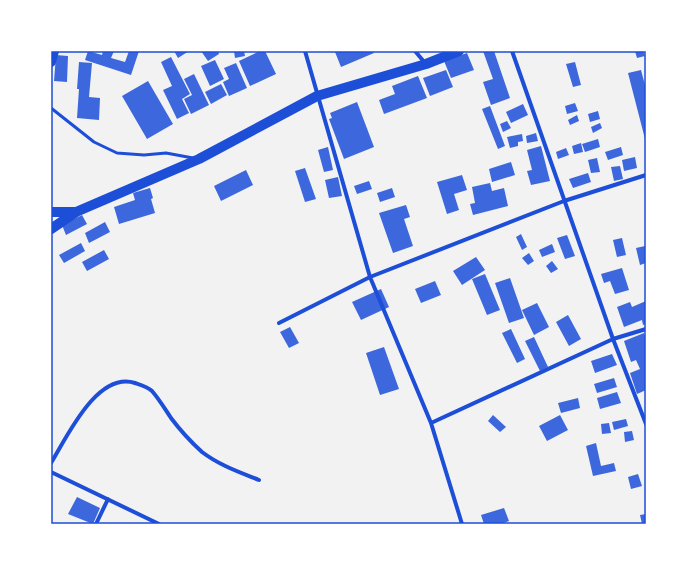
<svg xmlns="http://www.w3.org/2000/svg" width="697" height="575" font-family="Georgia,serif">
	<rect width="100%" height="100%" fill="#f2f2f2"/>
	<path fill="#3d67dc" d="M 88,51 L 102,55 L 103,51 L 114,51 L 111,58 L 125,62 L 129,51 L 139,51 L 131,75 L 85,60 Z
		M 174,51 L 189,51 L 178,58 Z
		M 201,51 L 218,51 L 219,54 L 208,61 Z
		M 234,51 L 244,51 L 245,56 L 235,58 Z
		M 260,51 L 265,51 L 276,74 L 250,86 L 239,61 Z
		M 338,51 L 373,51 L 374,53 L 341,67 L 335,52 Z
		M 483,51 L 494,51 L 510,98 L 491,105 L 483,82 L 493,79 Z
		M 635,51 L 643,51 L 645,56 L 637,58 Z
		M 467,53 L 474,70 L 451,78 L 444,61 Z
		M 56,55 L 68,56 L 67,82 L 54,81 Z
		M 171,57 L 190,94 L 182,99 L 189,113 L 177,119 L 163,90 L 172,86 L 161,62 Z
		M 215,60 L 224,79 L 210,86 L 201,66 Z
		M 79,62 L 92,63 L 89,97 L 100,98 L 99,120 L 77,118 L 79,89 L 77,89 Z
		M 575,62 L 581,85 L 573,87 L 566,64 Z
		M 236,63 L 247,88 L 229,96 L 223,82 L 229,79 L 224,68 Z
		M 446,70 L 453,87 L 430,96 L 423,78 Z
		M 641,70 L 646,89 L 645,139 L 628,73 Z
		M 194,74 L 209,105 L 191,114 L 184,99 L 192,95 L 184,79 Z
		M 418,76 L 427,98 L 384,114 L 379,100 L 395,94 L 392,86 Z
		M 148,81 L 173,124 L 147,139 L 122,96 Z
		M 221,84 L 227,95 L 211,104 L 205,92 Z
		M 357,102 L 374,147 L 344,159 L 329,119 L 332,118 L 330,113 Z
		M 575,103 L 578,111 L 567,114 L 565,106 Z
		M 523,104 L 528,115 L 511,123 L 506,112 Z
		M 490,106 L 505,146 L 498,149 L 482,109 Z
		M 598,111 L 600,119 L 590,122 L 588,114 Z
		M 577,115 L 579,121 L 570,125 L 568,120 Z
		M 507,121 L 511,128 L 503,132 L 500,124 Z
		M 600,123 L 602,128 L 593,133 L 591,127 Z
		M 536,133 L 538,141 L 527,143 L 526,136 Z
		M 522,134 L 523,141 L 518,142 L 518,146 L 510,148 L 507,137 Z
		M 598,139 L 600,147 L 585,152 L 582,144 Z
		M 581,143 L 583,152 L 574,154 L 572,146 Z
		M 541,146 L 550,181 L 531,185 L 527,171 L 532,170 L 527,150 Z
		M 328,147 L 333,170 L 324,172 L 318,150 Z
		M 621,147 L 623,155 L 608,160 L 605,152 Z
		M 566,148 L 569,155 L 558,159 L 556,152 Z
		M 635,157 L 637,168 L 624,171 L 622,160 Z
		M 597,158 L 600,172 L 591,173 L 588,160 Z
		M 511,162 L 515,175 L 492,182 L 489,169 Z
		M 620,166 L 623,179 L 614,181 L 611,167 Z
		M 305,168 L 316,199 L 305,202 L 295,171 Z
		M 246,170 L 253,185 L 221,201 L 214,186 Z
		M 588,173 L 591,182 L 573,188 L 569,179 Z
		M 462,175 L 467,190 L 454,194 L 459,210 L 447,214 L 437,182 Z
		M 338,177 L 342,196 L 329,198 L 325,180 Z
		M 369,181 L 372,189 L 357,194 L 354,186 Z
		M 490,183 L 492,191 L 504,188 L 508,206 L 473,215 L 470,204 L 475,203 L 472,187 Z
		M 150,188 L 153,198 L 151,199 L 155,213 L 119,224 L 114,207 L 135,200 L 133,193 Z
		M 392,188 L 395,197 L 380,202 L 377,193 Z
		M 406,205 L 410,217 L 404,219 L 413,246 L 393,253 L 379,213 Z
		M 82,215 L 87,224 L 66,235 L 62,225 Z
		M 105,222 L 110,232 L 89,243 L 85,233 Z
		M 521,234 L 527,247 L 522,250 L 516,237 Z
		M 567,235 L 575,256 L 565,259 L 557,238 Z
		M 622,238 L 626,255 L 617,257 L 613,240 Z
		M 81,243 L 85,251 L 64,263 L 59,255 Z
		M 552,244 L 555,252 L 542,257 L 539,250 Z
		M 645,246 L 646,263 L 640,265 L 636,248 Z
		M 104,250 L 109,259 L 87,271 L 82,262 Z
		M 529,253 L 534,261 L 528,265 L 522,258 Z
		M 476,257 L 485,270 L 462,285 L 453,271 Z
		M 552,261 L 558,269 L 551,273 L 546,266 Z
		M 622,268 L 629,290 L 615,294 L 610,281 L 604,283 L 601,274 Z
		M 485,274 L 500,310 L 487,315 L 472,279 Z
		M 510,278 L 524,318 L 509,323 L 495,283 Z
		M 435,281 L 441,295 L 421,303 L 415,289 Z
		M 381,289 L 389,307 L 361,320 L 352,302 Z
		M 646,301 L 646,324 L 643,325 L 642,320 L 624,327 L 617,307 L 630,302 L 632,307 Z
		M 537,303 L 549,327 L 534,335 L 522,310 Z
		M 568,315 L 581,339 L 569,346 L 556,322 Z
		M 290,327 L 299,343 L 289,348 L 280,332 Z
		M 511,329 L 525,359 L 517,363 L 502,333 Z
		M 644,333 L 646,339 L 646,390 L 637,394 L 630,373 L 640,369 L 636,360 L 631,362 L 624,341 Z
		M 534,337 L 548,367 L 540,371 L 525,341 Z
		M 384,347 L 399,389 L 380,395 L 366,353 Z
		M 612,354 L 617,365 L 595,373 L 591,361 Z
		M 614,378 L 617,387 L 597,393 L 594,384 Z
		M 617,392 L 621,403 L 600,409 L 597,398 Z
		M 578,398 L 580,408 L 561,413 L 558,403 Z
		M 493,415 L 506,427 L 500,432 L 488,421 Z
		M 560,415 L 568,430 L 547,441 L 539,426 Z
		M 626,419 L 628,426 L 614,430 L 612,422 Z
		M 609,423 L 611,433 L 602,434 L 601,424 Z
		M 632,431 L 634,440 L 625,442 L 624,432 Z
		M 596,443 L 601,466 L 614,463 L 616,471 L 593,476 L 586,446 Z
		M 638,474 L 642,486 L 631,489 L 628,477 Z
		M 77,497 L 100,508 L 93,524 L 68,514 Z
		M 504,508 L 509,521 L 501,524 L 484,524 L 481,515 Z
		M 646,514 L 646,524 L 642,524 L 640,515 Z"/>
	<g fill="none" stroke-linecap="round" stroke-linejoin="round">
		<path stroke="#1d4ed8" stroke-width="3" d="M 51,108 L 94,142 L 117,153 L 144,155 L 166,153 L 193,158"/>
		<path stroke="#1d4ed8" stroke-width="4" d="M 305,51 L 370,277 L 431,423 L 462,524
			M 415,51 L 425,63
			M 512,51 L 613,339 L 646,424
			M 279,323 L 370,277 L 564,201 L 646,175
			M 431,423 L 613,339 L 646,329
			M 51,463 C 67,437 97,371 135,383 C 141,385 148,387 152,391 C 159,399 165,409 171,418 C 180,430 191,442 202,452 C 219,465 239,472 259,480
			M 51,472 L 159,524
			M 96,524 L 108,499"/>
		<path stroke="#1d4ed8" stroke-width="10" d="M 51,62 L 54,51"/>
		<path stroke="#1d4ed8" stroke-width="10" d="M 51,212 L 76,212
			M 51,229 L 76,212 L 199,159 L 317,96 L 426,64 L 459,51"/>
	</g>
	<rect width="697" height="575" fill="none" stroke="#ffffff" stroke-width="104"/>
	<rect x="52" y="52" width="593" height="471" fill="none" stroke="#1d4ed8" stroke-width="1.5"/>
</svg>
